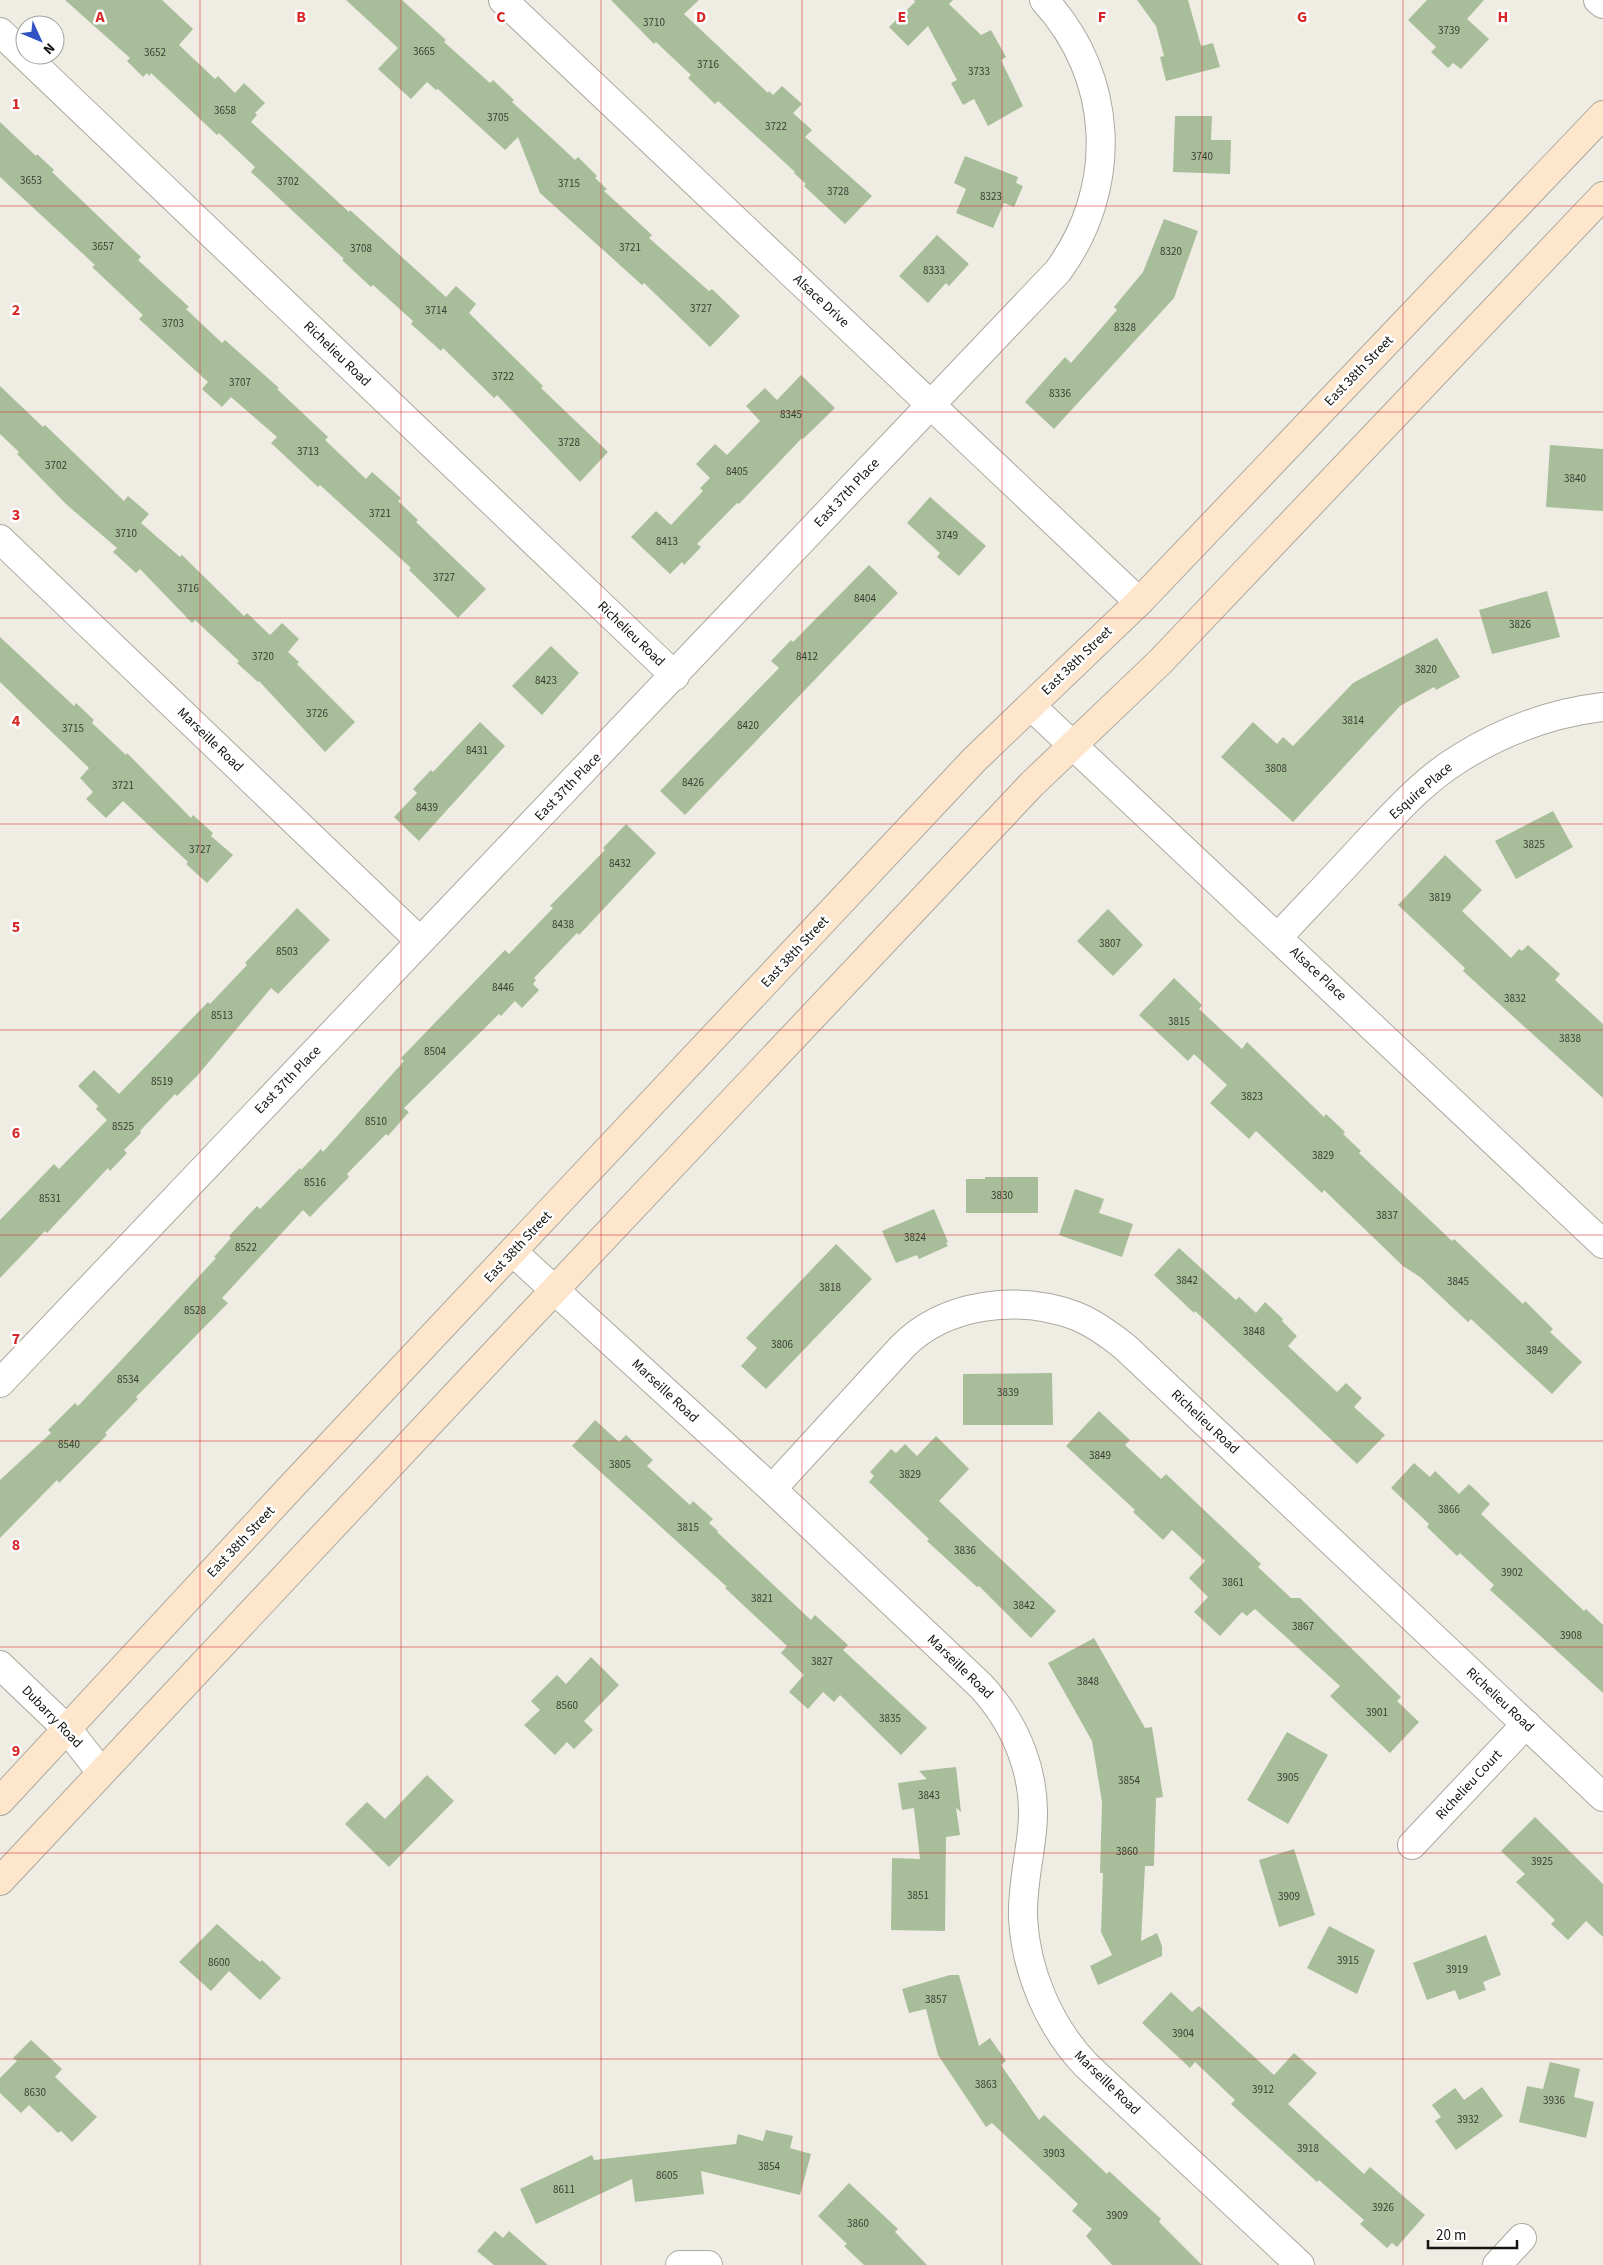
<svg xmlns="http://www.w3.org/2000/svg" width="1603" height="2265" font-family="'Source Sans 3',sans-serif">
	<rect width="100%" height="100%" fill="#efede3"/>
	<path fill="#a8bd99" d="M 65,0 L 162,0 L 193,29 L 179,45 L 215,79 L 218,76 L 235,93 L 244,83 L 265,103 L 255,113 L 257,115 L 251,122 L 349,212 L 350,210 L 446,297 L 456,286 L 476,304 L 469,313 L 543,386 L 541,388 L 608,452 L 580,482 L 497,395 L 494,398 L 443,348 L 441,351 L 411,324 L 413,321 L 373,285 L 371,287 L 342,260 L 344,259 L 251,172 L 255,167 L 219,133 L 217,135 L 151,73 L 149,76 L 147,73 L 143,77 L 127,61 L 130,58 Z
		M 346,0 L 402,0 L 446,40 L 444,42 L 490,83 L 493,80 L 514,100 L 512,102 L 558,144 L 575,160 L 578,157 L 597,176 L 595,178 L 607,189 L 604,191 L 652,235 L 649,238 L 709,291 L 712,289 L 740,316 L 710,347 L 644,283 L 642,285 L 540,193 L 518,137 L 505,150 L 438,89 L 436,90 L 427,82 L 411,99 L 378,69 L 398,48 Z
		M 611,0 L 699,0 L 684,14 L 768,93 L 769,91 L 773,95 L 782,86 L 802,104 L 793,113 L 812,130 L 805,137 L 872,196 L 845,224 L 804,186 L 806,184 L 794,173 L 795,172 L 718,101 L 715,104 L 688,78 L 691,75 L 656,42 L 654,44 Z
		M 914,0 L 953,0 L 949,4 L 981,35 L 991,30 L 1006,57 L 1001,60 L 1023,106 L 988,126 L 974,99 L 963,105 L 951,83 L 957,80 L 928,26 L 908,46 L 889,27 L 915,2 Z
		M 1137,0 L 1188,0 L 1201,46 L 1213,43 L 1220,67 L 1166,81 L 1160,57 L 1164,56 L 1156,26 Z
		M 1427,0 L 1484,0 L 1467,19 L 1489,39 L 1461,69 L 1453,63 L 1448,68 L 1431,52 L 1436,47 L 1408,20 Z
		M 1175,116 L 1212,116 L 1211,140 L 1231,140 L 1230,174 L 1173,172 Z
		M 0,122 L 36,156 L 37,154 L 54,170 L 52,172 L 141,257 L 138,260 L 189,307 L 186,309 L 222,343 L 225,340 L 279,388 L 277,389 L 328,437 L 325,440 L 366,479 L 372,472 L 401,498 L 398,501 L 418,520 L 416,522 L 486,589 L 458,618 L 409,570 L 411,568 L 320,485 L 318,487 L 271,443 L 277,437 L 231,397 L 222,407 L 202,389 L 208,382 L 139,319 L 143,315 L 92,267 L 95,265 L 0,177 Z
		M 965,156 L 1018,177 L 1016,183 L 1023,186 L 1014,207 L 1004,203 L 993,228 L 956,213 L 966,189 L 954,183 Z
		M 1164,219 L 1198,231 L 1174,298 L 1054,429 L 1025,402 L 1065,357 L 1071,363 L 1117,310 L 1114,307 L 1143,272 Z
		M 937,235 L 969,264 L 949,286 L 946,283 L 928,303 L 899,276 Z
		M 801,375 L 835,408 L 803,439 L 802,438 L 739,504 L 737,503 L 697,544 L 701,547 L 684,565 L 682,562 L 670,574 L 631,537 L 656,511 L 671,525 L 703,491 L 700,488 L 710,478 L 696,464 L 715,444 L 727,455 L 760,421 L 746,406 L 765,388 L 777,400 Z
		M 0,386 L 43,427 L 45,425 L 124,501 L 128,496 L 149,514 L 141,523 L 180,557 L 182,555 L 244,616 L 247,613 L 270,635 L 282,623 L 299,639 L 288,652 L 299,662 L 297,664 L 355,722 L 325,752 L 259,681 L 258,682 L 237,663 L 239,661 L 195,620 L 192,623 L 140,569 L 136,573 L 113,552 L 117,548 L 67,505 L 17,454 L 19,452 L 0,434 Z
		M 1550,445 L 1603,449 L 1603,511 L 1546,507 Z
		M 930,497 L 986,546 L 959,576 L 937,557 L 940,553 L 907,523 Z
		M 869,565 L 898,593 L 685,815 L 660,791 L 779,668 L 771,661 L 791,640 L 793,642 Z
		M 1547,591 L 1560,637 L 1492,654 L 1479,610 Z
		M 0,637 L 74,706 L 76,703 L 94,720 L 92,723 L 126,755 L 127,753 L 191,818 L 193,815 L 213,833 L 211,836 L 233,855 L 207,883 L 186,864 L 188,862 L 123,801 L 106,818 L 86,799 L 93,792 L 80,778 L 89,768 L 0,682 Z
		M 1437,638 L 1460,677 L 1436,690 L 1434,687 L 1400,706 L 1293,822 L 1221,757 L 1253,722 L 1277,744 L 1283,737 L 1293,746 L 1353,683 Z
		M 551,646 L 579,673 L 542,715 L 512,686 Z
		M 480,722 L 505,746 L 419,841 L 394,817 L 417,793 L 413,789 L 431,770 L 433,772 Z
		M 1553,811 L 1573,847 L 1516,879 L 1495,841 Z
		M 626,824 L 656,853 L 579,935 L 577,933 L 534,978 L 536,980 L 533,984 L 539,990 L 522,1008 L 515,1001 L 501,1016 L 499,1014 L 404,1108 L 409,1112 L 388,1136 L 386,1134 L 347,1174 L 349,1177 L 310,1217 L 303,1210 L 222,1298 L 228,1303 L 136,1397 L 138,1399 L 105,1433 L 107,1435 L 59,1483 L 57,1480 L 0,1538 L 0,1480 L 51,1433 L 48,1430 L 75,1403 L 78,1406 L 140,1340 L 216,1258 L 214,1257 L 231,1238 L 229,1236 L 257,1206 L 260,1209 L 300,1168 L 301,1170 L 321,1149 L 323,1152 L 404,1061 L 401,1058 L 505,950 L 509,954 L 553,908 L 550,906 L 605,850 L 603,848 Z
		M 1445,855 L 1482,890 L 1462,911 L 1511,958 L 1519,949 L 1522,951 L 1528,945 L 1560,974 L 1555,980 L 1603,1024 L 1603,1098 L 1463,971 L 1465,968 L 1398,905 Z
		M 297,908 L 330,940 L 278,994 L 271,988 L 197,1076 L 177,1096 L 175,1094 L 140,1131 L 141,1133 L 124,1150 L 127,1153 L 110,1171 L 108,1168 L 47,1233 L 45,1231 L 0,1278 L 0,1220 L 54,1164 L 59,1169 L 107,1120 L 96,1109 L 98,1106 L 78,1086 L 94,1070 L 119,1094 L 208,1002 L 210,1004 L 247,965 L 245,963 Z
		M 1108,909 L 1143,945 L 1113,976 L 1077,941 Z
		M 1174,978 L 1202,1005 L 1199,1009 L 1242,1049 L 1247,1042 L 1324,1117 L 1326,1114 L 1345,1132 L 1343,1134 L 1361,1151 L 1359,1153 L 1452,1241 L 1454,1239 L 1523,1304 L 1525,1301 L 1553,1329 L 1550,1332 L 1582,1362 L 1552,1394 L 1471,1319 L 1468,1322 L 1420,1277 L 1403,1266 L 1324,1190 L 1322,1193 L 1256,1131 L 1249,1139 L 1210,1103 L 1227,1085 L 1194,1054 L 1188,1061 L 1139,1015 Z
		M 985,1177 L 1038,1177 L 1038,1213 L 966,1213 L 966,1179 L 985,1179 Z
		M 1075,1189 L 1104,1199 L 1099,1213 L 1133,1224 L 1122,1257 L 1059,1235 Z
		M 934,1209 L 948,1242 L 946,1243 L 948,1246 L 919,1259 L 917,1255 L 896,1263 L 882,1231 Z
		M 836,1244 L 872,1279 L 766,1389 L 741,1366 L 757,1348 L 746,1338 Z
		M 1179,1248 L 1236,1300 L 1239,1297 L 1256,1313 L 1265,1302 L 1283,1319 L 1282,1321 L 1297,1336 L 1288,1346 L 1337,1392 L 1346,1383 L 1362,1398 L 1354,1407 L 1385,1435 L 1357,1464 L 1195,1311 L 1194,1313 L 1154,1275 Z
		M 1052,1373 L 1053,1425 L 963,1425 L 963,1374 Z
		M 1099,1411 L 1130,1440 L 1125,1445 L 1161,1479 L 1166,1474 L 1261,1564 L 1258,1567 L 1291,1598 L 1300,1598 L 1401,1697 L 1397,1701 L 1419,1722 L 1390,1753 L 1330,1696 L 1340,1686 L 1255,1609 L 1247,1616 L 1242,1612 L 1220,1636 L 1194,1612 L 1208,1597 L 1189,1578 L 1205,1561 L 1172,1530 L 1163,1540 L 1133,1512 L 1135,1510 L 1066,1446 Z
		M 595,1420 L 619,1442 L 626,1435 L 653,1460 L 647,1466 L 690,1505 L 693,1501 L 713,1519 L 709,1523 L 718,1531 L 717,1532 L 811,1620 L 815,1615 L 848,1645 L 843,1650 L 927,1728 L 901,1755 L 840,1695 L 834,1702 L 823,1692 L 808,1709 L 789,1692 L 804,1675 L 781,1653 L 787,1646 L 725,1588 L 727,1587 L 572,1446 Z
		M 936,1436 L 969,1469 L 939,1501 L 1056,1611 L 1031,1638 L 979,1586 L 977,1587 L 927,1541 L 929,1539 L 869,1482 L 874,1476 L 870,1472 L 891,1449 L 896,1453 L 905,1444 L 917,1456 Z
		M 1414,1463 L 1430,1477 L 1435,1471 L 1459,1494 L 1469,1484 L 1490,1504 L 1481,1514 L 1584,1611 L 1586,1609 L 1603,1625 L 1603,1693 L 1490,1590 L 1494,1585 L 1460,1553 L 1457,1556 L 1427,1527 L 1429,1524 L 1391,1488 Z
		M 1094,1638 L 1145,1728 L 1152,1727 L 1163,1797 L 1156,1798 L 1154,1866 L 1145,1866 L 1141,1941 L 1157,1933 L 1162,1946 L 1162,1956 L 1098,1985 L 1090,1966 L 1112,1955 L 1101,1932 L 1103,1873 L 1100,1873 L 1102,1802 L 1092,1741 L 1048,1663 Z
		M 591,1657 L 619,1685 L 584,1721 L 593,1730 L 574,1749 L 567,1742 L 555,1755 L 524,1725 L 540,1710 L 531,1701 L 557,1675 L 566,1684 Z
		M 1287,1732 L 1328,1755 L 1288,1824 L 1247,1800 Z
		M 956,1767 L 961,1812 L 956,1808 L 960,1835 L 946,1837 L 945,1931 L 891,1930 L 892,1858 L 920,1859 L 914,1808 L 902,1810 L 898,1783 L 927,1779 L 919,1771 Z
		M 427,1775 L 454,1801 L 389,1867 L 345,1824 L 367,1802 L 385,1819 Z
		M 1535,1817 L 1603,1884 L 1603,1937 L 1586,1921 L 1568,1940 L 1551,1924 L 1555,1920 L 1516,1882 L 1525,1874 L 1501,1851 Z
		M 1294,1849 L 1315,1915 L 1279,1927 L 1259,1860 Z
		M 217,1924 L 260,1962 L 262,1960 L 281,1978 L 260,2000 L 229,1971 L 211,1991 L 179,1962 Z
		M 1329,1926 L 1375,1950 L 1357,1994 L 1307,1968 Z
		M 1486,1935 L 1501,1975 L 1483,1982 L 1486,1990 L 1459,2000 L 1455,1990 L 1427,2000 L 1413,1963 Z
		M 950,1975 L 959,1975 L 979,2046 L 990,2038 L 1006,2061 L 1001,2065 L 1039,2120 L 1044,2115 L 1107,2174 L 1109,2171 L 1161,2219 L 1159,2222 L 1202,2265 L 1112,2265 L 1086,2236 L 1092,2229 L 1072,2211 L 1078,2204 L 992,2123 L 986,2127 L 938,2055 L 926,2009 L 909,2013 L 902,1989 Z
		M 1171,1992 L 1192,2012 L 1199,2006 L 1274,2075 L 1294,2053 L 1317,2073 L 1288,2104 L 1364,2174 L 1370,2167 L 1425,2215 L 1397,2247 L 1392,2243 L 1387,2248 L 1360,2224 L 1364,2220 L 1319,2180 L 1317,2182 L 1231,2104 L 1235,2100 L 1195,2062 L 1190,2068 L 1142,2023 Z
		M 31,2040 L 62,2069 L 55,2077 L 97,2117 L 72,2142 L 61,2131 L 58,2133 L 29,2105 L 21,2113 L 0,2093 L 0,2078 L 17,2061 L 13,2058 Z
		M 1550,2062 L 1580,2069 L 1574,2097 L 1594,2102 L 1586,2138 L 1519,2122 L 1527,2086 L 1543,2089 Z
		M 1482,2087 L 1503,2116 L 1456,2150 L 1435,2121 L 1441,2117 L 1432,2105 L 1455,2088 L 1464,2100 Z
		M 766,2130 L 793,2136 L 790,2148 L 811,2154 L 800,2195 L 701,2171 L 704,2194 L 635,2202 L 632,2179 L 536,2224 L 520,2189 L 592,2155 L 594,2160 L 736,2144 L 738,2134 L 763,2141 Z
		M 849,2183 L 898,2229 L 895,2232 L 927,2265 L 864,2265 L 844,2246 L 847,2244 L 818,2216 Z
		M 495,2231 L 503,2238 L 509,2231 L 548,2265 L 494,2265 L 477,2251 Z"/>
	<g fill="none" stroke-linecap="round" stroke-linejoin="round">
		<defs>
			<path id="minor" d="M 503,0 L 1139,602
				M 1598,0 L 1603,4
				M 0,32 L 675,676
				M 0,539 L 420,941
				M 1031,706 L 1603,1244
				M 1278,937 C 1308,905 1338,874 1367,842 C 1395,813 1423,781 1457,760 C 1501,732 1552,713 1603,707
				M 513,1252 L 772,1489 L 981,1686 C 1017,1725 1038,1777 1032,1831 C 1029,1860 1022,1889 1023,1918 C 1026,1972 1049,2026 1086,2065 L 1300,2265
				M 0,1383 L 1058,271 C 1119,188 1115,77 1044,0
				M 772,1489 L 902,1347 C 946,1302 1020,1295 1076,1316 C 1094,1323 1110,1335 1125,1347 L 1603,1797
				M 0,1665 L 68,1730 L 101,1772
				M 1412,1845 L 1526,1724
				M 680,2265 L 708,2265
				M 1497,2265 L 1522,2238"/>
			<path id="secondary" d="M 0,1801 L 291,1487 L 975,759 L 1139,602 L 1603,115
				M 0,1881 L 513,1334 L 1032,784 L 1160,662 L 1603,196"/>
		</defs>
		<use href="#minor" stroke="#aba99f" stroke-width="30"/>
		<use href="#secondary" stroke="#aba99f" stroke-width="30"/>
		<use href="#minor" stroke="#fff" stroke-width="28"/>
		<use href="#secondary" stroke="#fde6cc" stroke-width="28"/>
	</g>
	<path fill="none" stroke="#d62828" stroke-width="1" stroke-opacity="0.55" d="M 200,0 L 200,2265M 401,0 L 401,2265M 601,0 L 601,2265M 802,0 L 802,2265M 1002,0 L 1002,2265M 1202,0 L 1202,2265M 1403,0 L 1403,2265M 0,206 L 1603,206M 0,412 L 1603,412M 0,618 L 1603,618M 0,824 L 1603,824M 0,1030 L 1603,1030M 0,1235 L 1603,1235M 0,1441 L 1603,1441M 0,1647 L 1603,1647M 0,1853 L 1603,1853M 0,2059 L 1603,2059"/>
	<g text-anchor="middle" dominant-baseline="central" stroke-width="5" stroke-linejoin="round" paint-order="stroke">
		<g font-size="11" fill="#393e32">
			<text x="654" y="22">3710</text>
			<text x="1449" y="30">3739</text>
			<text x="424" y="51">3665</text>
			<text x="155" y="52">3652</text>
			<text x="708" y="64">3716</text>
			<text x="979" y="71">3733</text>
			<text x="225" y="110">3658</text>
			<text x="498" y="117">3705</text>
			<text x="776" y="126">3722</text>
			<text x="1202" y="156">3740</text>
			<text x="31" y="180">3653</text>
			<text x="288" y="181">3702</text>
			<text x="569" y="183">3715</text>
			<text x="838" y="191">3728</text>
			<text x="991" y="196">8323</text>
			<text x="103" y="246">3657</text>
			<text x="630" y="247">3721</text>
			<text x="361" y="248">3708</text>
			<text x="1171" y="251">8320</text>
			<text x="934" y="270">8333</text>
			<text x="701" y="308">3727</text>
			<text x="436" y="310">3714</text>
			<text x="173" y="323">3703</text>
			<text x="1125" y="327">8328</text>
			<text x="503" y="376">3722</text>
			<text x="240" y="382">3707</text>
			<text x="1060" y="393">8336</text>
			<text x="791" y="414">8345</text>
			<text x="569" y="442">3728</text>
			<text x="308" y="451">3713</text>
			<text x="56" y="465">3702</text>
			<text x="737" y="471">8405</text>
			<text x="1575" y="478">3840</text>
			<text x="380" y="513">3721</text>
			<text x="126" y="533">3710</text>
			<text x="947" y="535">3749</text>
			<text x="667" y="541">8413</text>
			<text x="444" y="577">3727</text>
			<text x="188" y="588">3716</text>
			<text x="865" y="598">8404</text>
			<text x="1520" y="624">3826</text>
			<text x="263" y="656">3720</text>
			<text x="807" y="656">8412</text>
			<text x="1426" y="669">3820</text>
			<text x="546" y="680">8423</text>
			<text x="317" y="713">3726</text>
			<text x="1353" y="720">3814</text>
			<text x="748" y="725">8420</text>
			<text x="73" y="728">3715</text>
			<text x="477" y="750">8431</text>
			<text x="1276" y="768">3808</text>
			<text x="693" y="782">8426</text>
			<text x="123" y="785">3721</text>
			<text x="427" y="807">8439</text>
			<text x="1534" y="844">3825</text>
			<text x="200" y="849">3727</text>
			<text x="620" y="863">8432</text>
			<text x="1440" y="897">3819</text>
			<text x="563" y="924">8438</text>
			<text x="1110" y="943">3807</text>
			<text x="287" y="951">8503</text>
			<text x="503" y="987">8446</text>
			<text x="1515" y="998">3832</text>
			<text x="222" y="1015">8513</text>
			<text x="1179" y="1021">3815</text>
			<text x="1570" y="1038">3838</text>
			<text x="435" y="1051">8504</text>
			<text x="162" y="1081">8519</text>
			<text x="1252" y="1096">3823</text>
			<text x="376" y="1121">8510</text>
			<text x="123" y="1126">8525</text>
			<text x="1323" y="1155">3829</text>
			<text x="315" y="1182">8516</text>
			<text x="1002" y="1195">3830</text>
			<text x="50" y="1198">8531</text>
			<text x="1387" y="1215">3837</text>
			<text x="915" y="1237">3824</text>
			<text x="246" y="1247">8522</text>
			<text x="1187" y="1280">3842</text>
			<text x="1458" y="1281">3845</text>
			<text x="830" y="1287">3818</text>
			<text x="195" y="1310">8528</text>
			<text x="1254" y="1331">3848</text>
			<text x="782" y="1344">3806</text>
			<text x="1537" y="1350">3849</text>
			<text x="128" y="1379">8534</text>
			<text x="1008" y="1392">3839</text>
			<text x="69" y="1444">8540</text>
			<text x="1100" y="1455">3849</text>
			<text x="620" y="1464">3805</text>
			<text x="910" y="1474">3829</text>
			<text x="1449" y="1509">3866</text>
			<text x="688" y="1527">3815</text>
			<text x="965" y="1550">3836</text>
			<text x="1512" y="1572">3902</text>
			<text x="1233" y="1582">3861</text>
			<text x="762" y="1598">3821</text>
			<text x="1024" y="1605">3842</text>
			<text x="1303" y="1626">3867</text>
			<text x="1571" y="1635">3908</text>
			<text x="822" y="1661">3827</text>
			<text x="1088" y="1681">3848</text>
			<text x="567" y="1705">8560</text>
			<text x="1377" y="1712">3901</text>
			<text x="890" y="1718">3835</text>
			<text x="1288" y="1777">3905</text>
			<text x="1129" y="1780">3854</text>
			<text x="929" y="1795">3843</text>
			<text x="1127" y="1851">3860</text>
			<text x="1542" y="1861">3925</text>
			<text x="918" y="1895">3851</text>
			<text x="1289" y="1896">3909</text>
			<text x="1348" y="1960">3915</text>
			<text x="219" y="1962">8600</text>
			<text x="1457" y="1969">3919</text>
			<text x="936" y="1999">3857</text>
			<text x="1183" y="2033">3904</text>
			<text x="986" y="2084">3863</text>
			<text x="1263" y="2089">3912</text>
			<text x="35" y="2092">8630</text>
			<text x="1554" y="2100">3936</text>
			<text x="1468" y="2119">3932</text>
			<text x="1308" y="2148">3918</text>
			<text x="1054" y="2153">3903</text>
			<text x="769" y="2166">3854</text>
			<text x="667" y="2175">8605</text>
			<text x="564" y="2189">8611</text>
			<text x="1383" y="2207">3926</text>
			<text x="1117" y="2215">3909</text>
			<text x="858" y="2223">3860</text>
		</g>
		<g font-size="14" fill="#141410" stroke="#fff">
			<text transform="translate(821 301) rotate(43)">Alsace Drive</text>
			<text transform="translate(337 354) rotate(44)">Richelieu Road</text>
			<text transform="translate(1359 371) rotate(-46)">East 38th Street</text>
			<text transform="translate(847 493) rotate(-47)">East 37th Place</text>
			<text transform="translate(631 634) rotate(44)">Richelieu Road</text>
			<text transform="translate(1077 661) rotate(-44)">East 38th Street</text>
			<text transform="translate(210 740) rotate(44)">Marseille Road</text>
			<text transform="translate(568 787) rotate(-46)">East 37th Place</text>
			<text transform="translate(1421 791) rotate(-41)">Esquire Place</text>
			<text transform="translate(795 952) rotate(-47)">East 38th Street</text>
			<text transform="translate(1318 974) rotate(43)">Alsace Place</text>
			<text transform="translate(288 1080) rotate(-46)">East 37th Place</text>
			<text transform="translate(518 1247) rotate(-47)">East 38th Street</text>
			<text transform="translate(665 1391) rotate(43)">Marseille Road</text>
			<text transform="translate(1205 1422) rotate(43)">Richelieu Road</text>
			<text transform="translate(241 1542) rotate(-47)">East 38th Street</text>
			<text transform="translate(960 1667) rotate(44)">Marseille Road</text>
			<text transform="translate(1500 1700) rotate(43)">Richelieu Road</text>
			<text transform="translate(52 1717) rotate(46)">Dubarry Road</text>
			<text transform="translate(1469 1785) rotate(-47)">Richelieu Court</text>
			<text transform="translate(1107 2083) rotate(44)">Marseille Road</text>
		</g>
	</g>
	<g font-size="16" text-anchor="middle" font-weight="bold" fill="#d62828" stroke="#fff" stroke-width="5" stroke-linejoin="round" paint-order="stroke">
		<text x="100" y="22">A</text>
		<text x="301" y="22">B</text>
		<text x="501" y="22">C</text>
		<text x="701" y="22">D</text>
		<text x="902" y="22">E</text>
		<text x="1102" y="22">F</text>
		<text x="1302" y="22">G</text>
		<text x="1503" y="22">H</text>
		<text x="16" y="109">1</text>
		<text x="16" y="315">2</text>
		<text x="16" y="520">3</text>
		<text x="16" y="726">4</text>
		<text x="16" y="932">5</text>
		<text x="16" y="1138">6</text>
		<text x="16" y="1344">7</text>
		<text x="16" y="1550">8</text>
		<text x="16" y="1756">9</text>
	</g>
	<g transform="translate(40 40) rotate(134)"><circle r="24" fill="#ffffff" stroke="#a1a19f"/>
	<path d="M0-4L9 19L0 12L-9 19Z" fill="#3053c3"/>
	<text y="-8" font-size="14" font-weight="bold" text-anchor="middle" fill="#141410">N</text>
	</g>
	<path d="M1428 2240v8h89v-8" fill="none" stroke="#141410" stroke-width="2.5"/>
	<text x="1436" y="2240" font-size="15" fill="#141410" stroke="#ffffff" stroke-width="4" paint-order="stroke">20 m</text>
</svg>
